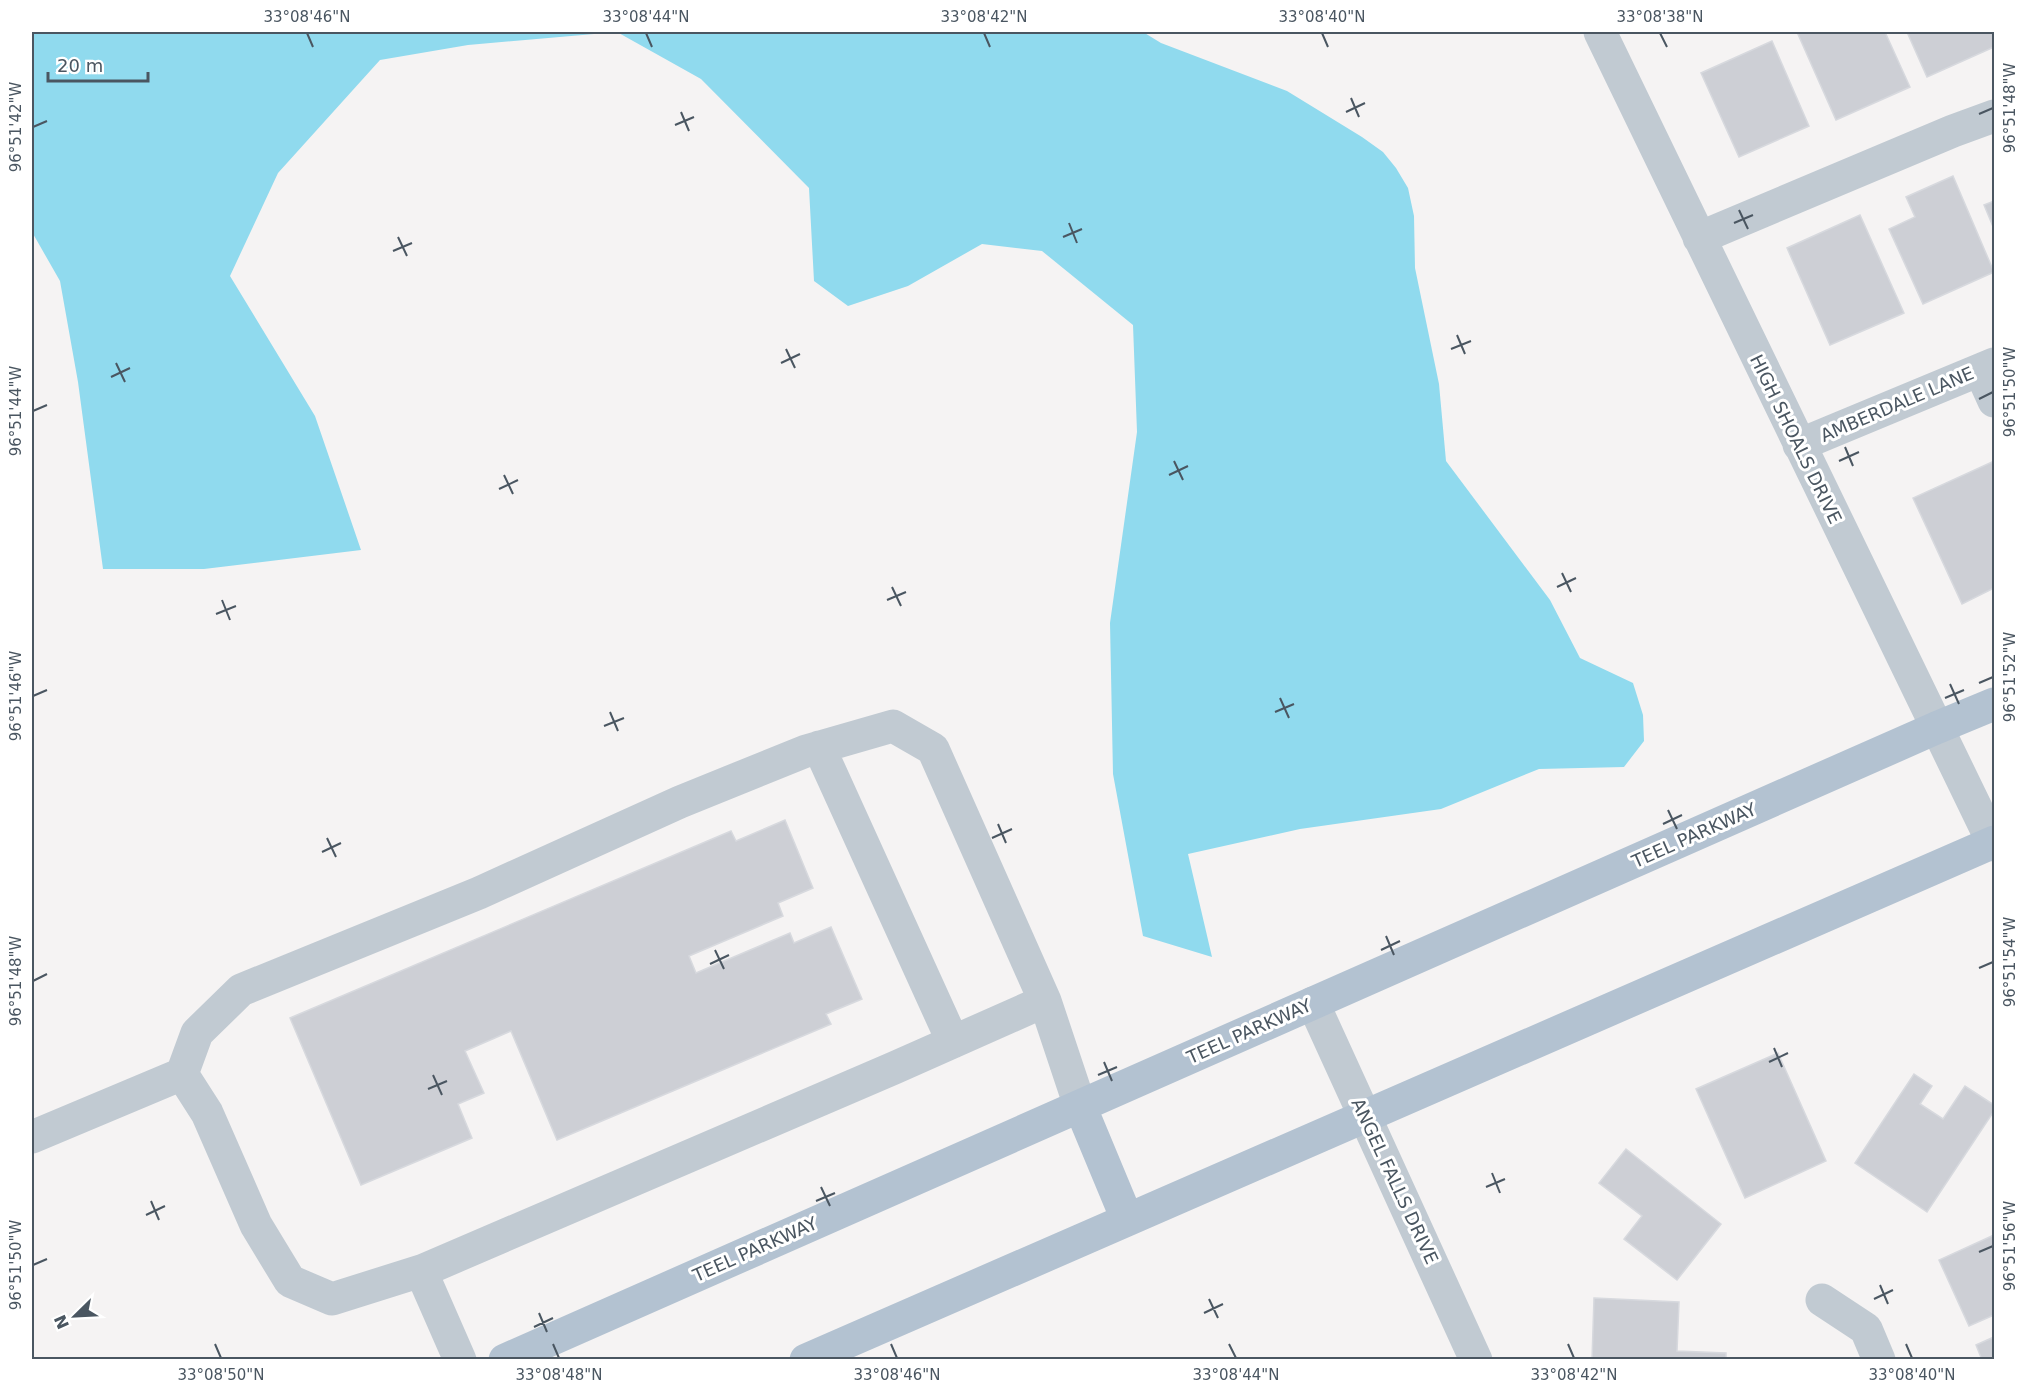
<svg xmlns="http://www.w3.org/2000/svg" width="2026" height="1391" font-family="'DejaVu Sans',sans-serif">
	<rect width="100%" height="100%" fill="#f5f3f3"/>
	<path fill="#90daee" d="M 32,32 L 1143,32 L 1161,43 L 1287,91 L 1362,137 L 1383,152 L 1396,168 L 1408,188 L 1414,216 L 1415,268 L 1439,384 L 1446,461 L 1550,600 L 1580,658 L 1633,683 L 1643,715 L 1644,741 L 1624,767 L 1539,769 L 1441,809 L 1300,829 L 1188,854 L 1212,957 L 1143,936 L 1113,774 L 1110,623 L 1137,432 L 1133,325 L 1042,251 L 982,244 L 908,286 L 848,306 L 814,281 L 809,188 L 701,79 L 617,32 L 468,45 L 380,60 L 278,173 L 230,276 L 315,416 L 361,550 L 204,569 L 103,569 L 78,382 L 60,281 L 32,232 Z"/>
	<path fill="#cdcfd5" stroke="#d7d9de" stroke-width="1.5" d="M 1797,32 L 1885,32 L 1910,87 L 1836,120 Z
		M 1907,32 L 1994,32 L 1994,47 L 1927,77 Z
		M 1772,41 L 1809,126 L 1739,157 L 1701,73 Z
		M 1953,176 L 1994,272 L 1923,304 L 1889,229 L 1915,217 L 1906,197 Z
		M 1994,201 L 1994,229 L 1984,205 Z
		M 1860,215 L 1904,313 L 1830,345 L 1787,248 Z
		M 1992,462 L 1994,467 L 1994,588 L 1962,604 L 1913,498 Z
		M 785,820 L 813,888 L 778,903 L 783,916 L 689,956 L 696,973 L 790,933 L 794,943 L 831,927 L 862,999 L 826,1014 L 831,1024 L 557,1140 L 511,1031 L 465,1051 L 484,1093 L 458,1104 L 472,1138 L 361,1185 L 290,1018 L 731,831 L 736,841 Z
		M 1778,1053 L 1826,1161 L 1745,1198 L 1696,1089 Z
		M 1914,1074 L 1932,1086 L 1920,1104 L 1943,1119 L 1965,1086 L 1994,1105 L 1994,1111 L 1927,1212 L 1855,1163 Z
		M 1626,1149 L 1721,1224 L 1677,1280 L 1624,1239 L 1642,1216 L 1599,1183 Z
		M 1994,1235 L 1994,1315 L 1969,1326 L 1939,1260 Z
		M 1594,1298 L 1679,1302 L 1677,1351 L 1726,1353 L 1726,1360 L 1592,1360 Z
		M 1994,1337 L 1994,1360 L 1982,1360 L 1976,1345 Z"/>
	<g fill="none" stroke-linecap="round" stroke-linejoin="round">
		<path stroke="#c1cad2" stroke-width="33" d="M 1600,32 L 1994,845
			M 1699,238 L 1953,131 L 1994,116
			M 1980,370 L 1994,401
			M 1799,445 L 1994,364
			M 819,747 L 953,1042
			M 1313,1003 L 1476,1360
			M 182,1074 L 207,1113 L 256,1225 L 290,1281 L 332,1299 L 424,1270 L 894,1068 L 1045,1001
			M 32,1137 L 182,1074 L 197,1033 L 241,990 L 479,893 L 680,802 L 806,751 L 893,726 L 933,749 L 1045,1001 L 1080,1106
			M 421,1271 L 460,1360
			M 1822,1300 L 1866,1329 L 1879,1360"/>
		<path stroke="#b3c2d1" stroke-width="33" d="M 1080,1106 L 1127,1219
			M 505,1360 L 1936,728 L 1994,704
			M 806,1360 L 1994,842"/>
	</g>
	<path fill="none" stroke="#4a5661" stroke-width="2" d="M 307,33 L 313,47M 646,33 L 652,47M 984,33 L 990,47M 1322,33 L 1328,47M 1660,33 L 1667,47M 1351,98 L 1359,117M 681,112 L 689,131M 1346,112 L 1365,103M 1979,114 L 1993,108M 675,125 L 694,117M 33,127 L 47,121M 1739,210 L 1748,229M 1069,223 L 1077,243M 1734,223 L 1753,215M 398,237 L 407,256M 1063,237 L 1082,229M 393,251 L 412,243M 1457,335 L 1465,354M 786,349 L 795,368M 1451,349 L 1471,341M 116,363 L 125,382M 781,363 L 800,354M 111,377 L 130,368M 1979,399 L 1993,392M 33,411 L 47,405M 1845,447 L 1853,466M 1174,461 L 1183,480M 1839,461 L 1859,452M 504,475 L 513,494M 1169,475 L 1188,466M 499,489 L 518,480M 1562,573 L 1571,592M 892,587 L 901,606M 1557,587 L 1576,578M 222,600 L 230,620M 887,600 L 906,592M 216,614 L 236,606M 1979,683 L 1993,677M 1950,684 L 1959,704M 33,696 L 47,690M 1280,698 L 1289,718M 1945,698 L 1964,690M 610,712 L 618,731M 1275,712 L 1294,704M 604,726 L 624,718M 1668,810 L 1677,829M 998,824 L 1006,843M 1663,824 L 1682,815M 327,838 L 336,857M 992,838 L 1012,829M 322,852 L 341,843M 1386,936 L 1394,955M 715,950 L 724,969M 1381,950 L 1400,941M 710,964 L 729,955M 1979,968 L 1993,962M 33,981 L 47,974M 1774,1048 L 1782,1067M 1104,1062 L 1112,1081M 1769,1062 L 1788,1053M 433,1075 L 442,1095M 1098,1075 L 1117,1067M 428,1089 L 447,1081M 1492,1173 L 1500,1193M 821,1187 L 830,1206M 1486,1187 L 1505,1179M 151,1201 L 159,1220M 816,1201 L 835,1193M 146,1215 L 165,1206M 1979,1252 L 1993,1246M 33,1265 L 47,1259M 1880,1285 L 1888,1304M 1209,1299 L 1218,1318M 1874,1299 L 1893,1290M 539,1313 L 547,1332M 1204,1313 L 1223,1304M 534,1327 L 553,1318M 215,1344 L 221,1358M 553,1344 L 559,1358M 891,1344 L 897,1358M 1229,1344 L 1236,1358M 1568,1344 L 1574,1358M 1906,1344 L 1912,1358"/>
	<g text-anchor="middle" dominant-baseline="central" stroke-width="6" stroke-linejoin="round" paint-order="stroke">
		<g font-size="18" fill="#4a5661" stroke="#fff">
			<text transform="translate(1897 404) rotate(-23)">AMBERDALE LANE</text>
			<text transform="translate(1796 439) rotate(64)">HIGH SHOALS DRIVE</text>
			<text transform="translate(1694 835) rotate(-24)">TEEL PARKWAY</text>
			<text transform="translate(1249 1031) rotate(-24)">TEEL PARKWAY</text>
			<text transform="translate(1395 1181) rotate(65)">ANGEL FALLS DRIVE</text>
			<text transform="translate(755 1249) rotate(-24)">TEEL PARKWAY</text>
		</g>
	</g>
	<rect width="2026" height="1391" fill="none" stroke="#ffffff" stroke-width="66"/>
	<g transform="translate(75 1316) rotate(246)" stroke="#ffffff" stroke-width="4.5" paint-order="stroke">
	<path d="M0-4.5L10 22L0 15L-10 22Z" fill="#4a5661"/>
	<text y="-9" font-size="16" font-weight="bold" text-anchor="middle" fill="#4a5661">N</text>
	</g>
	<path d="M48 72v9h100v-9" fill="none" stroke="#4a5661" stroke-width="3"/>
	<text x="57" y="72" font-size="18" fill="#4a5661" stroke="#ffffff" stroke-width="4.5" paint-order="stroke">20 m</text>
	<rect x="33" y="33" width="1960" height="1325" fill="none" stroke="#4a5661" stroke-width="2"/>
	<g font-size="15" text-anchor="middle" fill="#4a5661">
		<text x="307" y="22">33°08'46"N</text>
		<text x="646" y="22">33°08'44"N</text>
		<text x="984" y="22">33°08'42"N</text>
		<text x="1322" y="22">33°08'40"N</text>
		<text x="1660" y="22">33°08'38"N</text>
		<text transform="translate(2010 108) rotate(-90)" y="5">96°51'48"W</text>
		<text transform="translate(16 127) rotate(-90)" y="5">96°51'42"W</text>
		<text transform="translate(2010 392) rotate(-90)" y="5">96°51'50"W</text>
		<text transform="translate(16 411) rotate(-90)" y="5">96°51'44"W</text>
		<text transform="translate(2010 677) rotate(-90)" y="5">96°51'52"W</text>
		<text transform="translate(16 696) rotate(-90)" y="5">96°51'46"W</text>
		<text transform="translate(2010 962) rotate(-90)" y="5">96°51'54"W</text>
		<text transform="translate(16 981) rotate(-90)" y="5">96°51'48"W</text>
		<text transform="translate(2010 1246) rotate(-90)" y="5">96°51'56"W</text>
		<text transform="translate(16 1265) rotate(-90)" y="5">96°51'50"W</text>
		<text x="221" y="1380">33°08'50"N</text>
		<text x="559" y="1380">33°08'48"N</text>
		<text x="897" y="1380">33°08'46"N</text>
		<text x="1236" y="1380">33°08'44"N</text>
		<text x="1574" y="1380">33°08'42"N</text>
		<text x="1912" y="1380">33°08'40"N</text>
	</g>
</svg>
